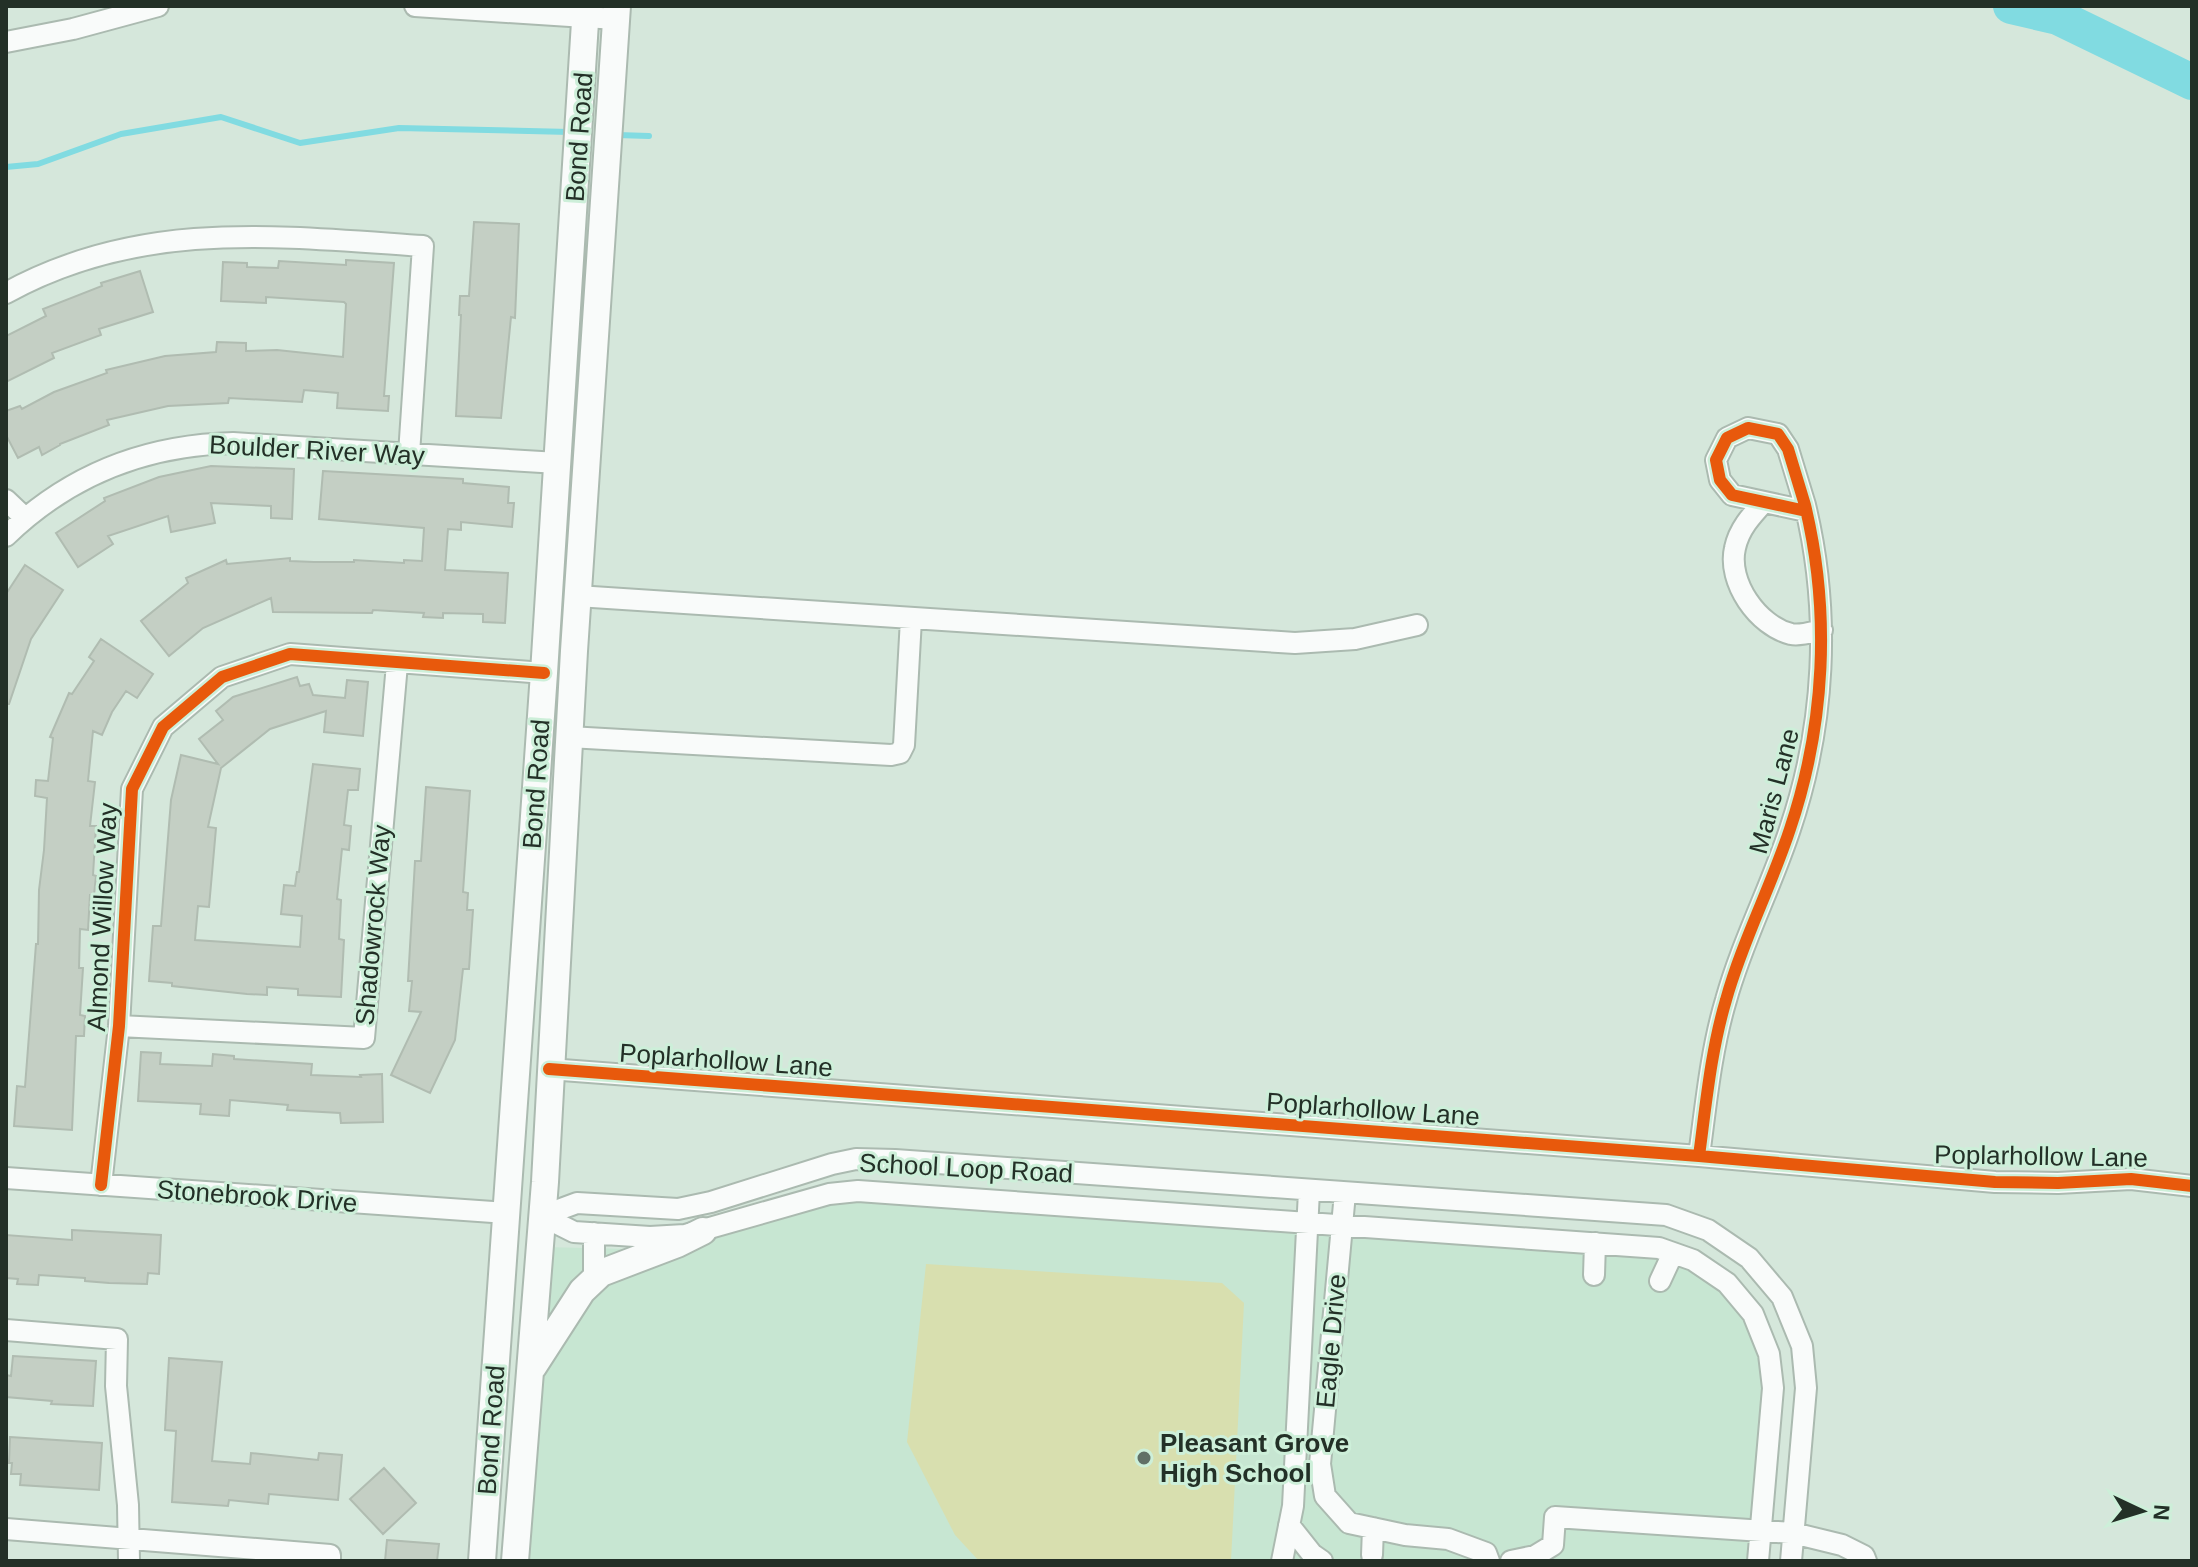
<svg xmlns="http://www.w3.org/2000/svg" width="2198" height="1567" font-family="Arial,sans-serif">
	<rect width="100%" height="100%" fill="#d5e7db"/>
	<path fill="#c7e6d2" d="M 918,1198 L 1685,1260 L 1734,1291 L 1767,1354 L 1752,1561 L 523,1561 L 543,1247 L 669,1250 L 831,1201 Z"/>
	<path fill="#d8dfaf" d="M 926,1264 L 1222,1283 L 1244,1303 L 1231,1561 L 979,1561 L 955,1535 L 907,1442 Z"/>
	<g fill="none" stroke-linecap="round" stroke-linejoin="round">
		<path stroke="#81dbe1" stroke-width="6" d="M 617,135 L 649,136
			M 6,167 L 38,164 L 121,134 L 221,117 L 300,143 L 399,128 L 570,132"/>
		<path stroke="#81dbe1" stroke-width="36" d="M 2011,6 L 2058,17 L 2192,82"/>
	</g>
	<path fill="#c4cfc4" stroke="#b0bcb1" stroke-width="2" d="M 474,222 L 519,224 L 515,318 L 511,317 L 501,418 L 456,416 L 461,315 L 459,315 L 460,296 L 469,296 Z
		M 346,260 L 394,263 L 384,396 L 389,396 L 388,411 L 337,408 L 338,393 L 304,390 L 302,402 L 229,398 L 228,403 L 168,406 L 107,420 L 109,425 L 60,444 L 60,445 L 42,455 L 39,447 L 18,458 L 6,435 L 6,411 L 20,406 L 22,409 L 54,392 L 107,373 L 106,370 L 165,356 L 216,352 L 217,342 L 246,343 L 246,351 L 277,350 L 343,357 L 346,304 L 344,302 L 266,297 L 266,303 L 221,301 L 223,262 L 247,263 L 247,267 L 278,268 L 279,261 L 346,265 Z
		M 140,271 L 153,312 L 99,329 L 101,335 L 52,353 L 54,358 L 6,382 L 6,336 L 46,316 L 43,309 L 102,286 L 101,283 Z
		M 211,466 L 294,469 L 292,519 L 271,518 L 271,506 L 211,503 L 215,523 L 171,532 L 168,516 L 108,536 L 113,544 L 78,567 L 56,533 L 105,501 L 104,498 L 159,477 Z
		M 323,471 L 463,479 L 463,483 L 509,487 L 508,503 L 514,503 L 512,527 L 461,522 L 461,530 L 448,529 L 445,570 L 508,573 L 505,623 L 483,622 L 483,614 L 443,613 L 443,618 L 423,617 L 424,613 L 373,610 L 372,613 L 273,612 L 271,598 L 203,628 L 169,656 L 141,621 L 188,583 L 186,578 L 226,560 L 227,564 L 290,558 L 290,561 L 314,562 L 354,562 L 354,560 L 404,563 L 404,560 L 422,561 L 424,528 L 319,519 Z
		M 25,565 L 63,590 L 31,639 L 9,704 L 6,704 L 6,594 Z
		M 101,639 L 153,674 L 137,698 L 126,691 L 112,712 L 102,735 L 93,731 L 88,781 L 95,782 L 90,826 L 96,826 L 93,875 L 96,876 L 94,895 L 90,895 L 88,930 L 80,929 L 79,968 L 83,968 L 80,1015 L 85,1016 L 84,1036 L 76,1036 L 72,1130 L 14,1126 L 17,1086 L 25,1087 L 36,944 L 38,944 L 39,890 L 44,850 L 47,798 L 35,796 L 36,780 L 48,781 L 53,738 L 50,737 L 69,693 L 72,694 L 94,661 L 89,657 Z
		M 297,677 L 300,686 L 309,684 L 313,695 L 345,698 L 347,680 L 368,682 L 363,736 L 324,732 L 326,711 L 270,729 L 221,768 L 208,827 L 216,828 L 209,907 L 198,906 L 195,940 L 300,947 L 302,916 L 281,914 L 284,885 L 295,886 L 297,872 L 299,872 L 313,764 L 360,769 L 358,790 L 348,790 L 344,825 L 351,826 L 349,850 L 342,849 L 337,899 L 341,900 L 339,939 L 344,940 L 341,997 L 298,995 L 298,989 L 267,987 L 267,995 L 247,994 L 172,986 L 172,983 L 149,981 L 153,926 L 161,926 L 171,800 L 181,755 L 218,764 L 199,739 L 223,720 L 216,711 L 233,697 Z
		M 426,787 L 470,791 L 463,892 L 468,893 L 467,910 L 473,910 L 469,969 L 463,969 L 455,1040 L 430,1093 L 391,1075 L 421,1012 L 409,1011 L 412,981 L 408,981 L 415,861 L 421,861 Z
		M 141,1052 L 161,1053 L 160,1064 L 212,1066 L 213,1054 L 234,1056 L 234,1059 L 312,1064 L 311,1075 L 361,1077 L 360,1075 L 382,1074 L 383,1122 L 341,1123 L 340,1113 L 287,1110 L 288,1105 L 230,1100 L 229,1116 L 200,1114 L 201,1104 L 138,1101 Z
		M 72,1230 L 161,1235 L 159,1274 L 148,1273 L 147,1284 L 109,1283 L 85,1281 L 85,1278 L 39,1275 L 38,1285 L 17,1284 L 18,1279 L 6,1278 L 6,1235 L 72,1240 Z
		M 13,1356 L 96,1361 L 93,1406 L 51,1404 L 52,1401 L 6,1397 L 6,1375 L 11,1376 Z
		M 169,1358 L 222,1362 L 212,1461 L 250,1464 L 251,1453 L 318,1460 L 319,1453 L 342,1455 L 338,1500 L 269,1494 L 268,1504 L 229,1500 L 228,1506 L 172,1502 L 176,1431 L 165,1430 Z
		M 10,1437 L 102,1443 L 99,1490 L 20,1485 L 21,1474 L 11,1474 L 12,1463 L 9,1463 Z
		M 384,1468 L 416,1503 L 383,1534 L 350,1499 Z
		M 387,1540 L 439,1544 L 437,1561 L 385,1561 Z"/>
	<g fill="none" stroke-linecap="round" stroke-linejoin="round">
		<defs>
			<path id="minor" d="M 415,6 L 616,19
				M 6,42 L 73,29 L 158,6
				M 6,293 C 140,219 278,236 423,246 L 409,454
				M 6,500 L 25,518
				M 1764,502 C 1751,516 1739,529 1735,548 C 1727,582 1758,626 1791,634 C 1801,636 1812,632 1822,630
				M 6,536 C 69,475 146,445 233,443 L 558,463
				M 577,596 L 1295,643 L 1355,639 L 1417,625
				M 569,737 L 891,755 L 900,753 L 904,745 L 911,619
				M 119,1026 L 364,1038 L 397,664
				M 549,1069 L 1699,1156 L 1995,1182 L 2058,1183 L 2131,1179 L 2192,1186
				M 1699,1156 C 1706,1104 1711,1050 1726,1000 C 1742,942 1771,887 1790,829 C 1825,725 1831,613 1805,505 L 1788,449 L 1778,434 L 1748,428 L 1727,438 L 1716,460 L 1720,480 L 1732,495 L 1806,511
				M 6,1178 L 507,1213
				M 101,1185 L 119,1026 L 132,789 L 163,727 L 222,677 L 290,654 L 544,673
				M 1345,1193 L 1320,1464 L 1325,1496 L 1349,1523 L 1405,1535 L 1448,1539 L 1486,1553 L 1489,1561
				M 542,1216 L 577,1203 L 678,1209 L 711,1202 L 832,1164 L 856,1159 L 895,1160 L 1666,1215 L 1708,1230 L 1749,1258 L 1782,1297 L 1802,1346 L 1806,1388 L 1791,1561
				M 542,1216 L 574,1232 L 650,1237 L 685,1235 L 829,1194 L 858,1191 L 1659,1248 L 1693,1260 L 1727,1283 L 1753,1314 L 1769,1354 L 1773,1388 L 1758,1561
				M 1594,1275 L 1595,1243
				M 594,1280 L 594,1233
				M 1660,1281 L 1673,1253
				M 6,1330 L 117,1339 L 116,1386 L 128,1505 L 129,1561
				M 1289,1525 L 1312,1554 L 1322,1561
				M 6,1529 L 330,1555 L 330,1561
				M 1372,1555 L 1373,1528
				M 1282,1561 L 1293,1506 L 1309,1191
				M 1511,1561 L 1535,1556 L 1553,1545 L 1555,1517 L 1793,1533 L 1842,1545 L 1864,1556 L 1866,1561"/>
			<path id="major" d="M 533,1367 L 582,1291 L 601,1273 L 677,1244 L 703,1231
				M 482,1561 L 544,673 L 586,6
				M 515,1561 L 545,1182 L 574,651 L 617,6"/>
		</defs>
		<use href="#minor" stroke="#abbab0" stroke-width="24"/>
		<use href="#major" stroke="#abbab0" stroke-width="30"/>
		<use href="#minor" stroke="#f9fbfa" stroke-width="20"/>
		<use href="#major" stroke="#f9fbfa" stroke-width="26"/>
		<defs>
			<path id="cycleway" d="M 549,1069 L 1699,1156 L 1995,1182 L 2058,1183 L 2131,1179 L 2192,1186
				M 1699,1156 C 1706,1104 1711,1050 1726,1000 C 1742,942 1771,887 1790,829 C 1825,725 1831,613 1805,505 L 1788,449 L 1778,434 L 1748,428 L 1727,438 L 1716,460 L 1720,480 L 1732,495 L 1806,511
				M 101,1185 L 119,1026 L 132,789 L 163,727 L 222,677 L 290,654 L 544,673"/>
		</defs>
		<use href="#cycleway" stroke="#cdefd9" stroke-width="17"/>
		<use href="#cycleway" stroke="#e8590c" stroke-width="12"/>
	</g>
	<circle fill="#617066" stroke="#cdefd9" stroke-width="3" cx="1144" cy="1458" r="8"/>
	<g text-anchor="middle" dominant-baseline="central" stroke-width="6" stroke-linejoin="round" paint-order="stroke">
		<g font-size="26" fill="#233027" stroke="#cdefd9">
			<text transform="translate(579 137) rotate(-86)">Bond Road</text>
			<text transform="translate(317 450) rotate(3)">Boulder River Way</text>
			<text transform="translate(536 784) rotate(-86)">Bond Road</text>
			<text transform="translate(1774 791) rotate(-75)">Maris Lane</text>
			<text transform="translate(102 917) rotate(-87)">Almond Willow Way</text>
			<text transform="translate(373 925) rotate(-85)">Shadowrock Way</text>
			<text transform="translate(726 1060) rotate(4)">Poplarhollow Lane</text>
			<text transform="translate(1373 1109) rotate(4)">Poplarhollow Lane</text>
			<text transform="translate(2041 1156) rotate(1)">Poplarhollow Lane</text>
			<text transform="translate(966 1168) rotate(3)">School Loop Road</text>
			<text transform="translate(257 1196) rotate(4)">Stonebrook Drive</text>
			<text transform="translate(1331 1341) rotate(-85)">Eagle Drive</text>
			<text transform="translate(491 1430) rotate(-86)">Bond Road</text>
		</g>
		<g font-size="26" font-weight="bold" fill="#233027" stroke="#cdefd9" text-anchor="start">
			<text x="1160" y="1443">Pleasant Grove<tspan x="1160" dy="30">High School</tspan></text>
		</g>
	</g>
	<rect width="2198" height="1567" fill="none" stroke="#233027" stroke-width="16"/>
	<g transform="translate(2142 1511) rotate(94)" stroke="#cdefd9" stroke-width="6" paint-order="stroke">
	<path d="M0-6L14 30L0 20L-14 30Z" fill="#233027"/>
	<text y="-12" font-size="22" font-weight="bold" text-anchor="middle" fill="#233027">N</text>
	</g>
</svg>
